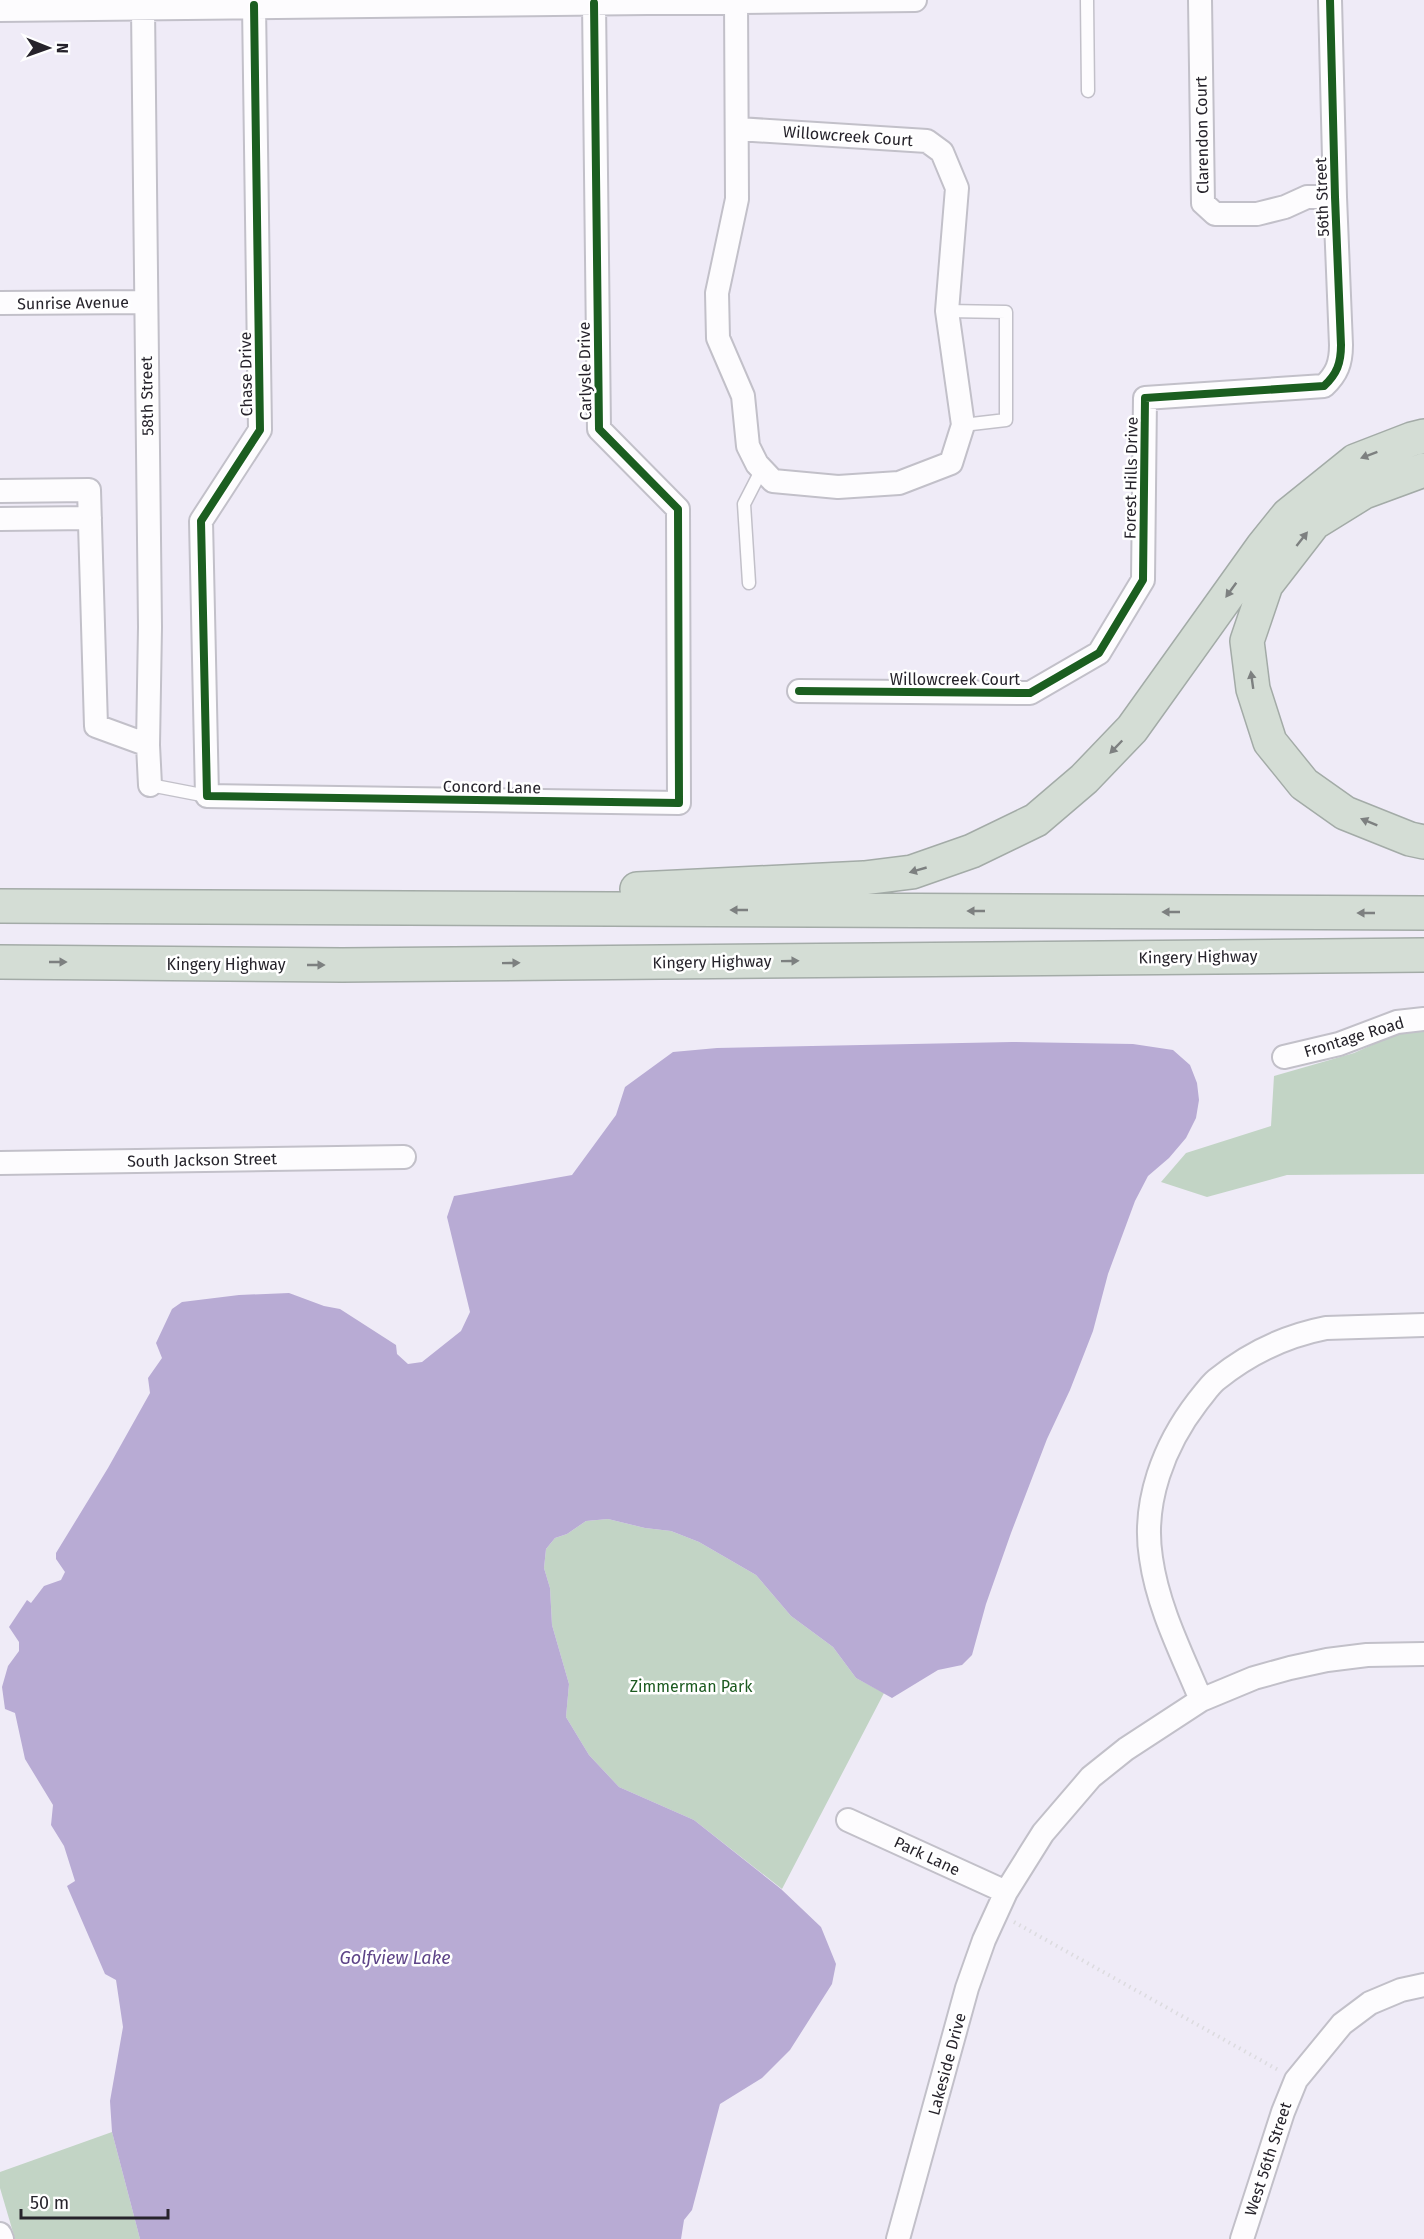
<svg xmlns="http://www.w3.org/2000/svg" width="1424" height="2239" font-family="'Fira Sans',sans-serif">
	<rect width="100%" height="100%" fill="#efebf7"/>
	<path fill="#c2d4c5" d="M 1405,1030 L 1424,1030 L 1424,1174 L 1287,1175 L 1207,1197 L 1161,1182 L 1186,1153 L 1271,1126 L 1274,1076 L 1354,1053 Z
		M 608,1519 L 645,1528 L 671,1531 L 699,1542 L 756,1575 L 791,1616 L 833,1647 L 856,1678 L 884,1693 L 782,1889 L 694,1820 L 619,1787 L 589,1755 L 566,1717 L 569,1684 L 552,1625 L 550,1588 L 544,1568 L 546,1549 L 555,1538 L 567,1534 L 586,1521 Z
		M 112,2132 L 140,2239 L 15,2239 L 0,2188 L 0,2172 Z"/>
	<path fill="#b8abd4" d="M 1012,1042 L 1133,1044 L 1173,1050 L 1190,1065 L 1197,1083 L 1199,1100 L 1196,1118 L 1186,1138 L 1169,1158 L 1148,1176 L 1135,1201 L 1108,1274 L 1093,1331 L 1070,1390 L 1047,1439 L 1011,1533 L 986,1604 L 972,1655 L 962,1665 L 938,1670 L 892,1698 L 856,1678 L 833,1647 L 791,1616 L 756,1575 L 699,1542 L 671,1531 L 645,1528 L 608,1519 L 586,1521 L 567,1534 L 555,1538 L 546,1549 L 544,1568 L 550,1588 L 552,1625 L 569,1684 L 566,1717 L 589,1755 L 619,1787 L 694,1820 L 781,1889 L 821,1927 L 836,1964 L 832,1984 L 790,2050 L 762,2078 L 720,2104 L 692,2210 L 684,2220 L 681,2239 L 140,2239 L 112,2132 L 110,2101 L 123,2027 L 116,1980 L 105,1974 L 67,1886 L 75,1881 L 64,1846 L 51,1825 L 53,1805 L 25,1759 L 15,1713 L 5,1709 L 2,1687 L 8,1666 L 19,1651 L 19,1642 L 9,1627 L 27,1600 L 31,1603 L 44,1586 L 61,1580 L 65,1572 L 56,1559 L 56,1553 L 108,1468 L 150,1393 L 148,1378 L 162,1358 L 156,1343 L 172,1309 L 182,1302 L 239,1295 L 289,1293 L 324,1306 L 340,1309 L 396,1345 L 397,1354 L 408,1364 L 422,1362 L 461,1331 L 470,1312 L 447,1217 L 454,1196 L 572,1175 L 616,1115 L 625,1087 L 673,1052 L 717,1048 Z"/>
	<g fill="none" stroke-linecap="round" stroke-linejoin="round">
		<defs>
			<path id="lane" d="M 1087,0 L 1088,91
				M 947,311 L 1006,312 L 1006,420 L 963,425
				M 749,583 L 744,504 L 762,469
				M 150,785 L 207,796"/>
			<path id="street" d="M 736,0 L 737,199 L 717,293 L 718,338 L 743,396 L 748,446 L 757,464 L 773,481 L 838,487 L 899,483 L 951,463 L 963,425 L 947,311 L 957,188 L 942,152 L 927,141 L 738,129
				M 1200,0 L 1203,203 L 1215,214 L 1257,214 L 1285,207 L 1307,197 L 1335,197
				M 254,5 L 260,430 L 201,521 L 207,796 L 679,803 L 678,509 L 599,429 L 594,3
				M 143,8 L 150,627 L 148,745 L 150,785
				M 0,10 L 915,0
				M 0,303 L 146,302
				M 0,491 L 89,490 L 96,726 L 148,745
				M 0,519 L 90,518
				M 799,691 L 1030,693 L 1099,653 L 1143,580 L 1145,398 L 1324,386 C 1337,374 1341,363 1341,345 L 1335,197 L 1330,0
				M 1284,1057 L 1339,1044 L 1397,1022 L 1424,1019
				M 0,1163 L 404,1157
				M 1201,1700 C 1182,1654 1158,1608 1151,1558 C 1142,1502 1164,1445 1198,1401 C 1204,1394 1209,1386 1216,1380 C 1248,1354 1285,1336 1326,1328 L 1424,1325
				M 848,1820 L 1006,1892
				M 0,2234 L 2,2239
				M 898,2239 L 967,1988 L 984,1940 L 1006,1892 L 1043,1833 L 1091,1777 L 1126,1749 L 1201,1700 L 1254,1678 L 1290,1668 L 1327,1660 L 1367,1655 L 1424,1654
				M 1242,2239 L 1283,2112 L 1296,2080 L 1342,2024 L 1370,2003 L 1401,1990 L 1424,1985"/>
			<path id="highway" d="M 1424,470 L 1364,492 L 1314,523 L 1266,585 L 1247,641 L 1253,689 L 1270,742 L 1304,784 L 1345,813 L 1410,839 L 1424,842
				M 637,889 L 864,878 L 912,872 L 972,851 L 1036,820 L 1084,779 L 1132,729 L 1263,546 L 1288,515 L 1355,461 L 1412,439 L 1424,436
				M 0,906 L 1424,913
				M 0,962 L 342,965 L 1424,955"/>
		</defs>
		<use href="#lane" stroke="#c2c0c9" stroke-width="15"/>
		<use href="#street" stroke="#c2c0c9" stroke-width="26"/>
		<use href="#highway" stroke="#a3aba7" stroke-width="36"/>
		<path stroke="#dcdbdf" stroke-width="4" stroke-dasharray="1.5 4.5" stroke-linecap="butt" d="M 1014,1922 L 1280,2071"/>
		<use href="#lane" stroke="#fdfcfe" stroke-width="12"/>
		<use href="#street" stroke="#fdfcfe" stroke-width="22"/>
		<use href="#highway" stroke="#d4ddd5" stroke-width="33"/>
		<defs>
			<path id="cycleway" d="M 254,5 L 260,430 L 201,521 L 207,796 L 679,803 L 678,509 L 599,429 L 594,3
				M 799,691 L 1030,693 L 1099,653 L 1143,580 L 1145,398 L 1324,386 C 1337,374 1341,363 1341,345 L 1335,197 L 1330,0"/>
		</defs>
		<use href="#cycleway" stroke="#fff" stroke-width="11"/>
		<use href="#cycleway" stroke="#1b5e20" stroke-width="8"/>
	</g>
	<defs><path id="oneway-solid" d="M-6-.8H1V-3.2L6.5 0L1 3.2V.8H-6Z" transform="scale(1.5)"/></defs>
	<g fill="#7d8080">
		<use href="#oneway-solid" transform="translate(1369 455) rotate(159)"/>
		<use href="#oneway-solid" transform="translate(1302 539) rotate(-52)"/>
		<use href="#oneway-solid" transform="translate(1231 590) rotate(126)"/>
		<use href="#oneway-solid" transform="translate(1252 680) rotate(-98)"/>
		<use href="#oneway-solid" transform="translate(1116 747) rotate(134)"/>
		<use href="#oneway-solid" transform="translate(1369 822) rotate(-158)"/>
		<use href="#oneway-solid" transform="translate(918 870) rotate(164)"/>
		<use href="#oneway-solid" transform="translate(739 910) rotate(-180)"/>
		<use href="#oneway-solid" transform="translate(976 911) rotate(-180)"/>
		<use href="#oneway-solid" transform="translate(1171 912) rotate(-180)"/>
		<use href="#oneway-solid" transform="translate(1366 913) rotate(-180)"/>
		<use href="#oneway-solid" transform="translate(790 961) rotate(-1)"/>
		<use href="#oneway-solid" transform="translate(58 962)"/>
		<use href="#oneway-solid" transform="translate(511 963) rotate(-1)"/>
		<use href="#oneway-solid" transform="translate(316 965)"/>
	</g>
	<g text-anchor="middle" dominant-baseline="central" stroke-width="5" stroke-linejoin="round" paint-order="stroke">
		<g font-size="16" fill="#26232b" stroke="#fff">
			<text transform="translate(1202 135) rotate(-91)">Clarendon Court</text>
			<text transform="translate(848 136) rotate(4)">Willowcreek Court</text>
			<text transform="translate(1322 197) rotate(-92)">56th Street</text>
			<text transform="translate(73 303) rotate(-1)">Sunrise Avenue</text>
			<text transform="translate(585 371) rotate(-91)">Carlysle Drive</text>
			<text transform="translate(246 374) rotate(-91)">Chase Drive</text>
			<text transform="translate(147 396) rotate(-91)">58th Street</text>
			<text transform="translate(1131 478) rotate(-89)">Forest Hills Drive</text>
			<text x="955" y="679">Willowcreek Court</text>
			<text transform="translate(492 787) rotate(1)">Concord Lane</text>
			<text transform="translate(1198 957) rotate(-1)">Kingery Highway</text>
			<text transform="translate(712 962) rotate(-1)">Kingery Highway</text>
			<text x="226" y="964">Kingery Highway</text>
			<text transform="translate(1354 1037) rotate(-17)">Frontage Road</text>
			<text transform="translate(202 1160) rotate(-1)">South Jackson Street</text>
			<text transform="translate(927 1856) rotate(25)">Park Lane</text>
			<text transform="translate(947 2064) rotate(-75)">Lakeside Drive</text>
			<text transform="translate(1268 2159) rotate(-72)">West 56th Street</text>
		</g>
		<g font-size="16" fill="#1c5a20" stroke="#fff">
			<text x="691" y="1686">Zimmerman Park</text>
		</g>
		<g font-size="18" font-style="italic" fill="#5e4488" stroke="#fff">
			<text x="395" y="1958">Golfview Lake</text>
		</g>
	</g>
	<g transform="translate(48 48) rotate(91)" stroke="#ffffff" stroke-width="4.5" paint-order="stroke">
	<path d="M0-4.5L10 22L0 15L-10 22Z" fill="#26232b"/>
	<text y="-9" font-size="16" font-weight="bold" text-anchor="middle" fill="#26232b">N</text>
	</g>
	<path d="M21 2209v9h147v-9" fill="none" stroke="#26232b" stroke-width="3"/>
	<text x="30" y="2209" font-size="18" fill="#26232b" stroke="#ffffff" stroke-width="4.5" paint-order="stroke">50 m</text>
</svg>
